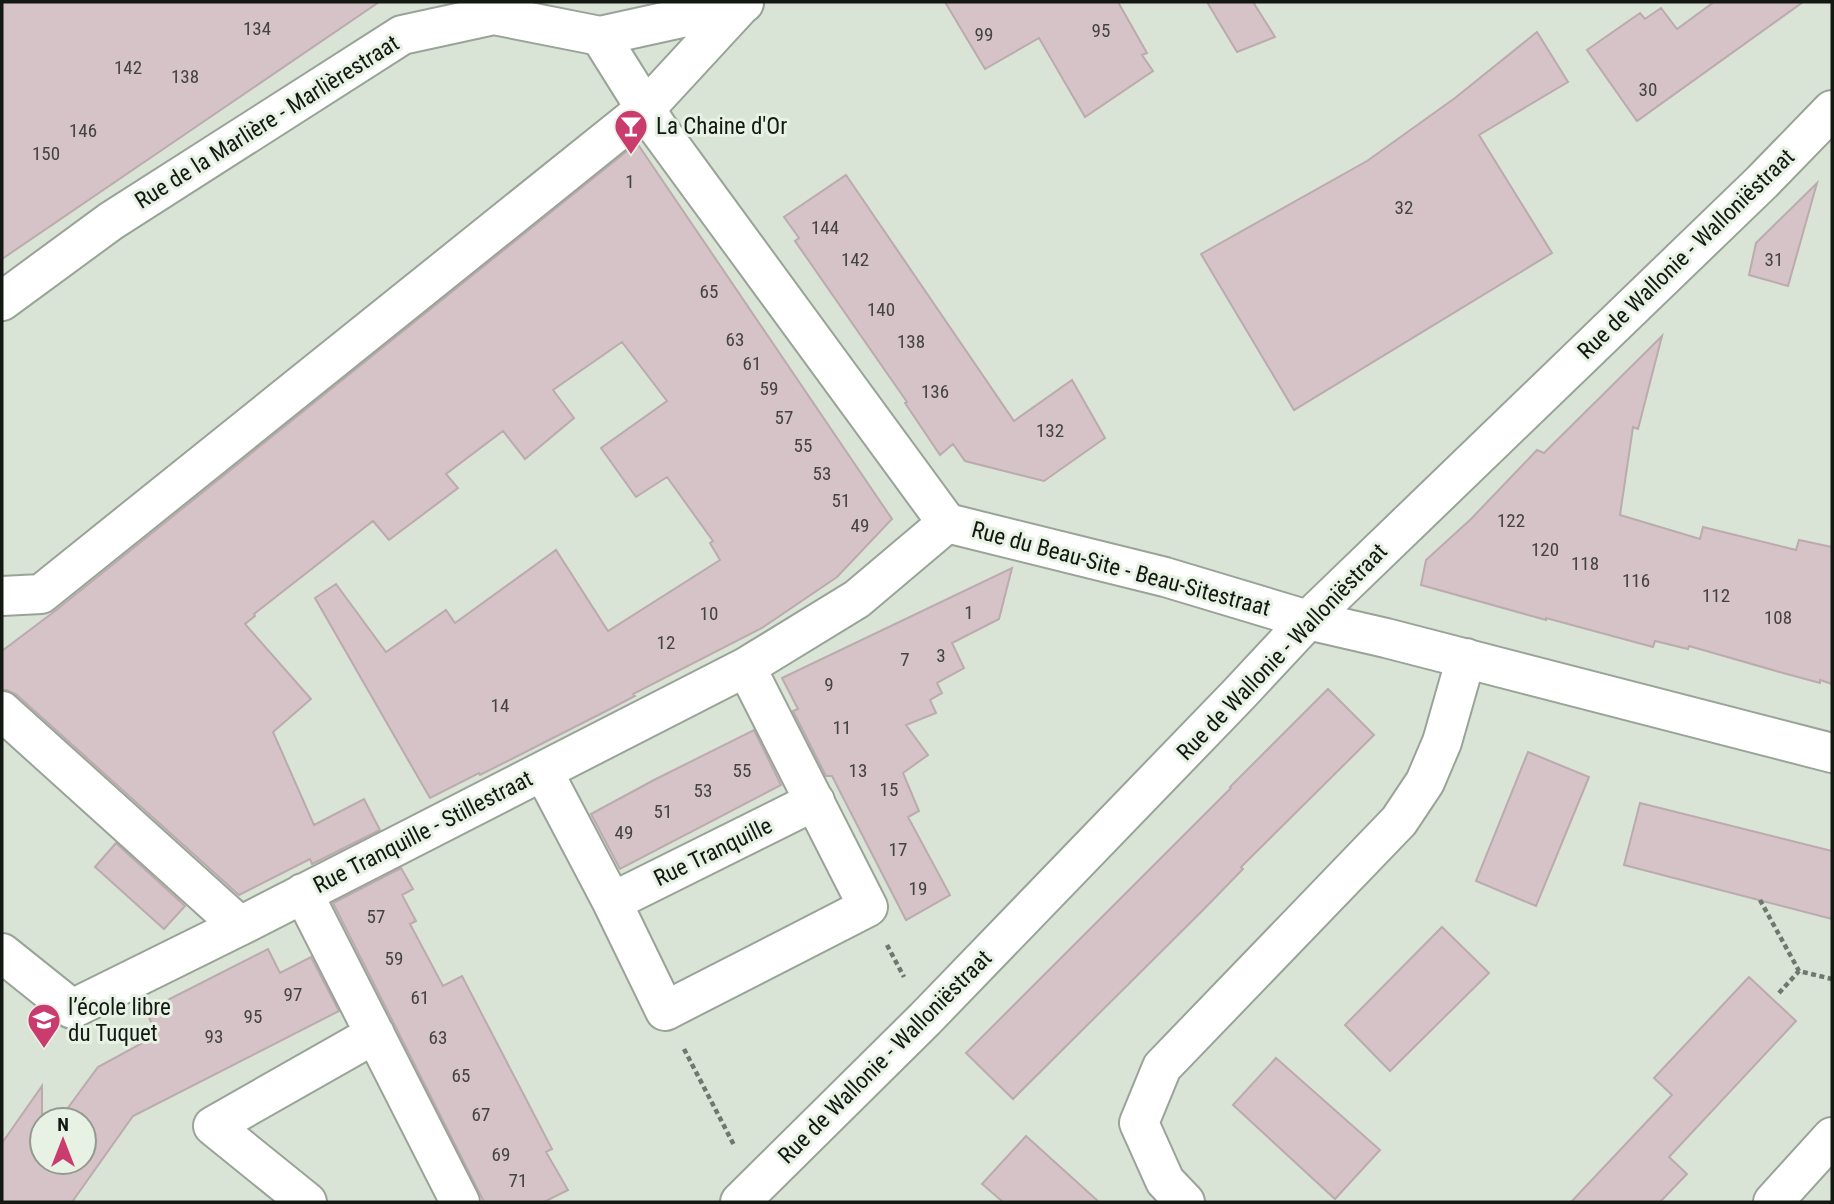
<svg xmlns="http://www.w3.org/2000/svg" width="1834" height="1204" font-family="'Roboto Condensed',sans-serif">
	<rect width="100%" height="100%" fill="#d9e3d6"/>
	<path fill="#d5c3c7" stroke="#bbaaae" stroke-width="2" d="M 2,2 L 379,2 L 2,259 Z
		M 945,2 L 1118,2 L 1147,53 L 1142,55 L 1153,71 L 1085,117 L 1039,38 L 985,69 Z
		M 1207,2 L 1253,2 L 1275,37 L 1237,52 Z
		M 1714,2 L 1803,2 L 1637,121 L 1587,50 L 1640,13 L 1645,19 L 1661,8 L 1677,29 Z
		M 1537,32 L 1568,82 L 1479,135 L 1552,253 L 1294,410 L 1201,254 L 1367,161 L 1455,98 Z
		M 637,143 L 892,519 L 837,577 L 762,628 L 633,694 L 635,696 L 610,709 L 480,775 L 479,773 L 430,798 L 315,598 L 336,584 L 386,652 L 446,610 L 455,623 L 556,550 L 608,631 L 720,560 L 710,543 L 713,541 L 667,477 L 636,497 L 601,448 L 667,401 L 622,342 L 553,390 L 574,418 L 525,459 L 503,431 L 446,474 L 458,488 L 389,540 L 373,521 L 254,614 L 255,616 L 245,624 L 311,699 L 273,732 L 314,825 L 364,799 L 380,830 L 312,864 L 310,859 L 239,895 L 17,695 L 7,690 L 2,690 L 2,651 L 55,611 Z
		M 846,175 L 1014,421 L 1072,380 L 1105,438 L 1044,481 L 965,461 L 953,444 L 940,455 L 905,403 L 907,402 L 795,241 L 799,238 L 784,217 Z
		M 1817,183 L 1788,286 L 1749,275 L 1756,243 Z
		M 1662,336 L 1638,429 L 1633,427 L 1620,515 L 1700,539 L 1703,527 L 1796,550 L 1799,540 L 1832,547 L 1832,684 L 1820,680 L 1820,683 L 1783,673 L 1689,646 L 1688,649 L 1655,641 L 1653,647 L 1546,618 L 1546,620 L 1421,585 L 1426,560 L 1471,519 L 1537,450 L 1544,453 Z
		M 1012,568 L 999,619 L 952,643 L 964,668 L 937,683 L 942,693 L 930,700 L 936,713 L 906,725 L 928,755 L 903,773 L 919,811 L 908,817 L 950,895 L 906,920 L 832,776 L 826,776 L 793,711 L 798,709 L 782,678 Z
		M 1328,689 L 1374,735 L 1241,867 L 1243,869 L 1203,910 L 1013,1099 L 966,1053 L 1231,788 L 1230,787 Z
		M 754,730 L 781,785 L 620,869 L 591,814 L 654,780 Z
		M 1528,752 L 1589,777 L 1536,906 L 1476,881 Z
		M 1640,803 L 1832,851 L 1832,919 L 1624,865 Z
		M 116,843 L 185,906 L 164,929 L 95,867 Z
		M 401,868 L 413,889 L 402,895 L 416,921 L 410,924 L 443,986 L 462,976 L 552,1149 L 546,1152 L 568,1190 L 544,1202 L 484,1202 L 333,903 Z
		M 1442,927 L 1489,973 L 1390,1071 L 1345,1025 Z
		M 268,949 L 280,973 L 311,957 L 339,1011 L 133,1116 L 72,1202 L 2,1202 L 2,1143 L 42,1086 L 42,1162 L 84,1162 L 84,1120 L 59,1120 L 98,1067 L 157,1035 L 146,1011 Z
		M 1749,977 L 1796,1021 L 1669,1157 L 1687,1174 L 1660,1202 L 1571,1202 L 1672,1095 L 1654,1078 Z
		M 1276,1058 L 1380,1150 L 1335,1199 L 1233,1105 Z
		M 1026,1136 L 1099,1202 L 1003,1202 L 982,1184 Z"/>
	<g fill="none" stroke-linecap="round" stroke-linejoin="round">
		<defs>
			<path id="street" d="M 600,36 L 657,127 L 947,523 L 1165,577 L 1308,620 L 1386,638 L 1832,753
				M 2,711 L 240,926
				M 543,771 L 612,902 L 665,1011 L 868,907 L 746,667
				M 303,893 L 460,1202
				M 612,902 L 815,801
				M 2,953 L 72,1009 L 240,926 L 746,667 L 857,599 L 947,523
				M 307,1202 L 213,1126 L 375,1034
				M 740,1202 L 925,1019 L 1238,695 L 1308,620 L 1762,182 L 1832,110
				M 1185,1202 L 1165,1181 L 1139,1123 L 1162,1067 L 1399,821 L 1425,782 L 1442,742 L 1466,658
				M 1773,1202 L 1832,1137"/>
			<path id="secondary" d="M 2,301 L 111,221 L 402,35 L 494,15 L 600,36 L 741,5 L 744,3
				M 2,596 L 41,594 L 645,109 L 741,5"/>
		</defs>
		<use href="#street" stroke="#9aa397" stroke-width="42"/>
		<use href="#secondary" stroke="#9aa397" stroke-width="42"/>
		<path stroke="#70776e" stroke-width="4.5" stroke-dasharray="5 3.5" stroke-linecap="butt" d="M 1760,900 L 1799,971 L 1832,979
			M 887,945 L 904,977
			M 1779,993 L 1799,971
			M 684,1049 L 735,1147"/>
		<use href="#street" stroke="#fff" stroke-width="38"/>
		<use href="#secondary" stroke="#fff" stroke-width="38"/>
	</g>
	<defs>
		<symbol id="bar-pin" viewBox="-11 -11 22 30"><path d="M0 17L-7.5 6A9.5 9.5 0 1 1 7.5 6Z" fill="#c93c6d" stroke="#e7f1e4"/><path d="M-6-5H6L.8 .8V4.5H3.5V6h-7V4.5H-.8V.8Z" fill="#fff"/></symbol>
		<symbol id="school-pin" viewBox="-11 -11 22 30"><path d="M0 17L-7.5 6A9.5 9.5 0 1 1 7.5 6Z" fill="#c93c6d" stroke="#e7f1e4"/><path d="M0-5L7-2L0 1L-7-2ZM-4 1L0 2.5L4 1V4Q0 6-4 4Z" fill="#fff"/></symbol>
	</defs>
	<g fill-rule="evenodd">
		<use href="#bar-pin" x="612" y="107" width="38" height="52"/>
		<use href="#school-pin" x="25" y="1001" width="38" height="52"/>
	</g>
	<g text-anchor="middle" dominant-baseline="central" stroke-width="6" stroke-linejoin="round" paint-order="stroke">
		<g font-size="19" fill="#444340">
			<text x="257" y="28">134</text>
			<text x="1101" y="30">95</text>
			<text x="984" y="34">99</text>
			<text x="128" y="67">142</text>
			<text x="185" y="76">138</text>
			<text x="1648" y="89">30</text>
			<text x="83" y="130">146</text>
			<text x="46" y="153">150</text>
			<text x="630" y="181">1</text>
			<text x="1404" y="207">32</text>
			<text x="825" y="227">144</text>
			<text x="855" y="259">142</text>
			<text x="1774" y="259">31</text>
			<text x="709" y="291">65</text>
			<text x="881" y="309">140</text>
			<text x="735" y="339">63</text>
			<text x="911" y="341">138</text>
			<text x="752" y="363">61</text>
			<text x="769" y="388">59</text>
			<text x="935" y="391">136</text>
			<text x="784" y="417">57</text>
			<text x="1050" y="430">132</text>
			<text x="803" y="445">55</text>
			<text x="822" y="473">53</text>
			<text x="841" y="500">51</text>
			<text x="1511" y="520">122</text>
			<text x="860" y="525">49</text>
			<text x="1545" y="549">120</text>
			<text x="1585" y="563">118</text>
			<text x="1636" y="580">116</text>
			<text x="1716" y="595">112</text>
			<text x="969" y="612">1</text>
			<text x="709" y="613">10</text>
			<text x="1778" y="617">108</text>
			<text x="666" y="642">12</text>
			<text x="941" y="655">3</text>
			<text x="905" y="659">7</text>
			<text x="829" y="684">9</text>
			<text x="500" y="705">14</text>
			<text x="842" y="727">11</text>
			<text x="742" y="770">55</text>
			<text x="858" y="770">13</text>
			<text x="889" y="789">15</text>
			<text x="703" y="790">53</text>
			<text x="663" y="811">51</text>
			<text x="624" y="832">49</text>
			<text x="898" y="849">17</text>
			<text x="918" y="888">19</text>
			<text x="376" y="916">57</text>
			<text x="394" y="958">59</text>
			<text x="293" y="994">97</text>
			<text x="420" y="997">61</text>
			<text x="253" y="1016">95</text>
			<text x="214" y="1036">93</text>
			<text x="438" y="1037">63</text>
			<text x="461" y="1075">65</text>
			<text x="481" y="1114">67</text>
			<text x="501" y="1154">69</text>
			<text x="518" y="1180">71</text>
		</g>
		<g font-size="23" fill="#141813" stroke="#e7f1e4">
			<text transform="translate(267 122) rotate(-32)">Rue de la Marlière - Marlièrestraat</text>
			<text transform="translate(1686 254) rotate(-44)">Rue de Wallonie - Walloniëstraat</text>
			<text transform="translate(1121 569) rotate(15)">Rue du Beau-Site - Beau-Sitestraat</text>
			<text transform="translate(1282 652) rotate(-46)">Rue de Wallonie - Walloniëstraat</text>
			<text transform="translate(423 832) rotate(-27)">Rue Tranquille - Stillestraat</text>
			<text transform="translate(713 852) rotate(-26)">Rue Tranquille</text>
			<text transform="translate(885 1057) rotate(-45)">Rue de Wallonie - Walloniëstraat</text>
		</g>
		<g font-size="23" fill="#141813" stroke="#e7f1e4" text-anchor="start">
			<text x="656" y="126">La Chaine d'Or</text>
			<text x="68" y="1007">l’école libre<tspan x="68" dy="26">du Tuquet</tspan></text>
		</g>
	</g>
	<rect width="1834" height="1204" fill="none" stroke="#141813" stroke-width="7"/>
	<g transform="translate(63 1141)"><circle r="33" fill="#e7f1e4" stroke="#939a90" stroke-width="2"/>
	<path d="M0-5L12 26L0 18L-12 26Z" fill="#c93c6d"/>
	<text y="-10" font-size="19" font-weight="bold" text-anchor="middle" fill="#141813">N</text>
	</g>
</svg>
